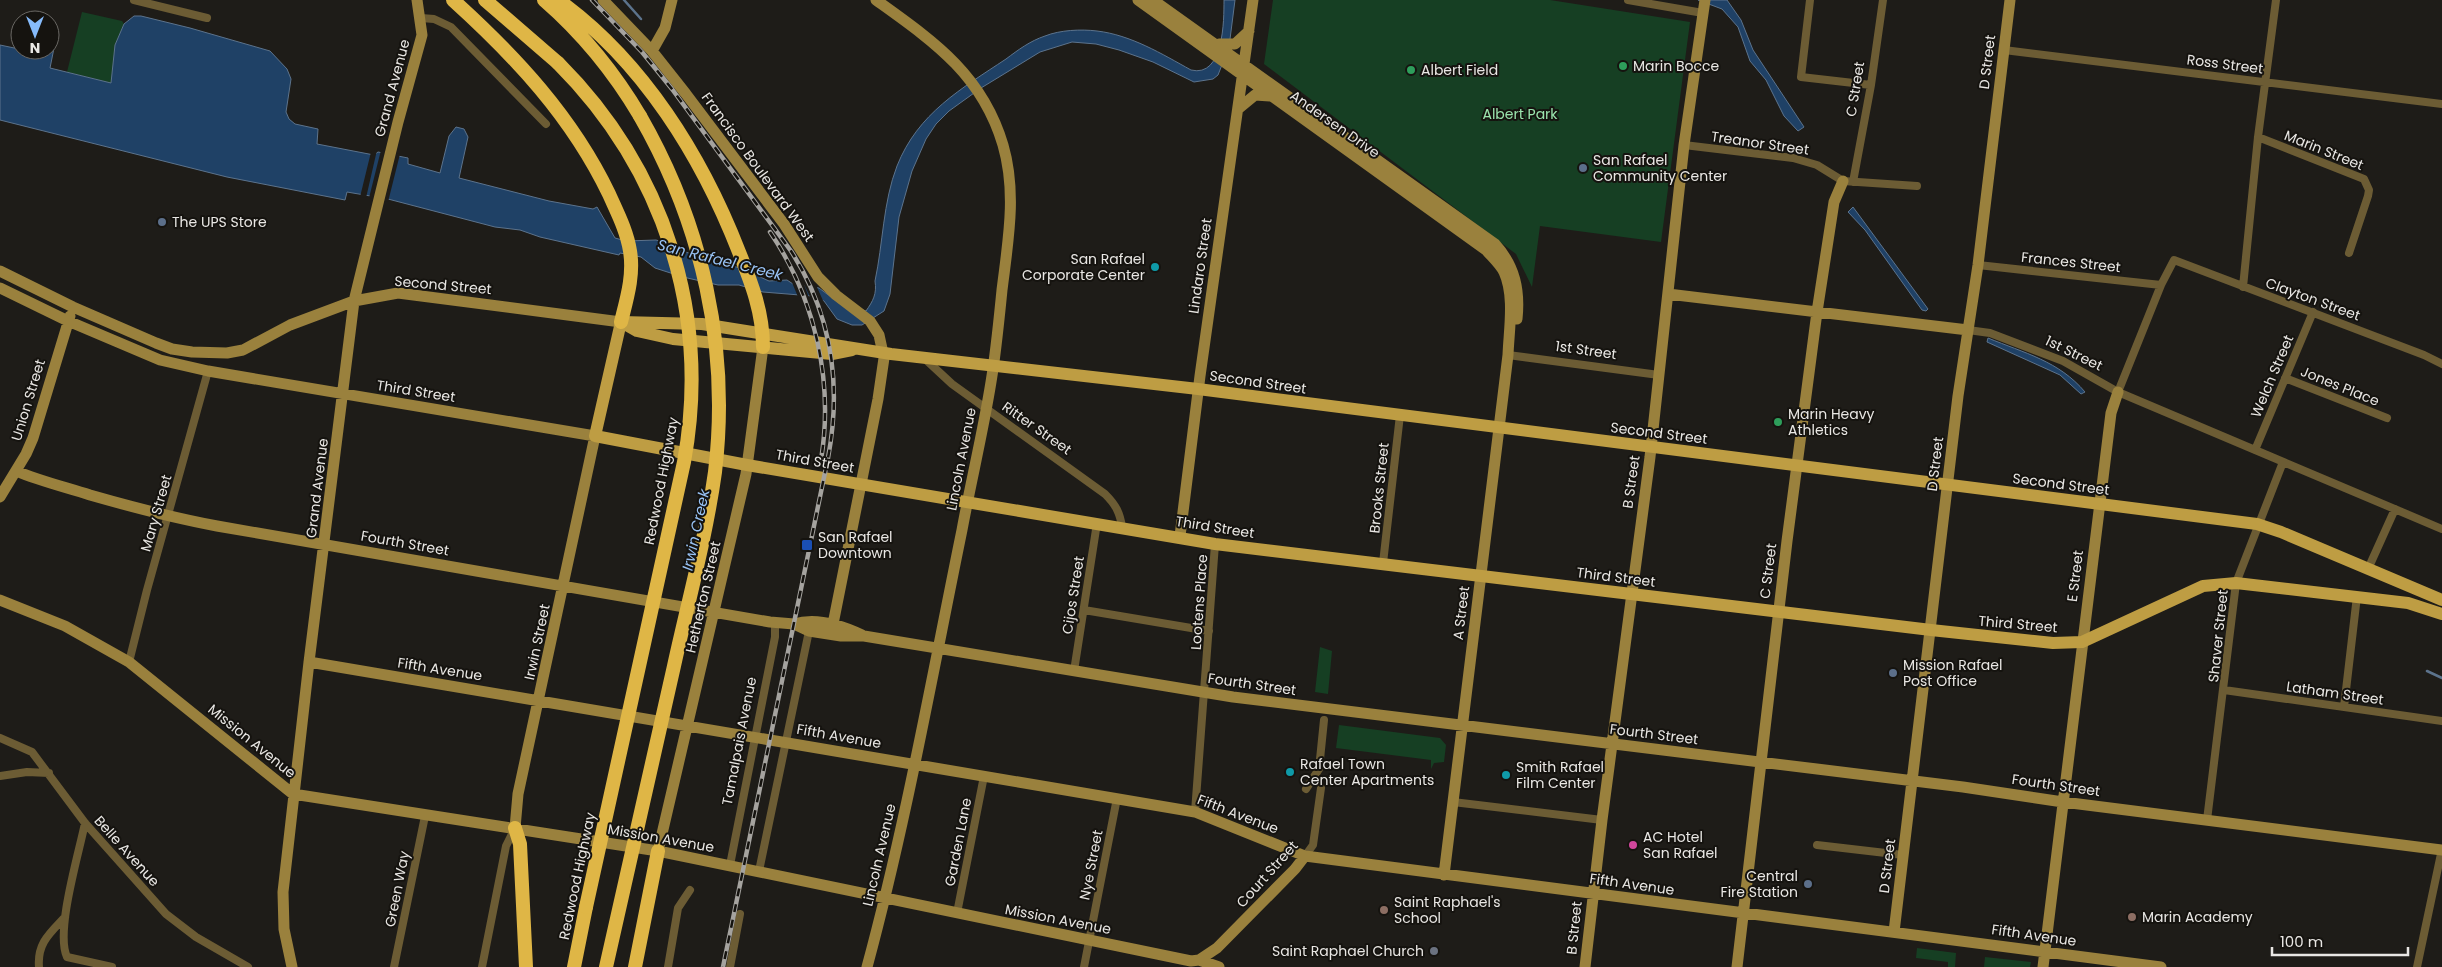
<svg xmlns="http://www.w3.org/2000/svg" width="2442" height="967" font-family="Poppins,sans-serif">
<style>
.green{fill:#163f23}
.water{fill:#1f4166;stroke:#5c738c}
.pier{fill:#1e1c18}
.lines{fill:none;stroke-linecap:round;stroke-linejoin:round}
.stream{stroke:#5c738c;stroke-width:2.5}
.street{stroke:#6c5c34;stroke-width:8}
.secondary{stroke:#9a813d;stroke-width:11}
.primary{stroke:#be9d43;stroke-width:12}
.highway{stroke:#dfb646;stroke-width:14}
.rail-casing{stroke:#a5a39f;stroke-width:4.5}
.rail{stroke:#15130f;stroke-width:2.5;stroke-dasharray:8;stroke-linecap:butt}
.highway-bridge{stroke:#dfb646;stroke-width:14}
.leisure-dot{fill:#2e9e5b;stroke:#15130f;stroke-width:2}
.service-dot{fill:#5c6f8a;stroke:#15130f;stroke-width:2}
.culture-dot{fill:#0f9aa8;stroke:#15130f;stroke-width:2}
.transit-dot{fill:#1a4fb4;stroke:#15130f;stroke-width:2}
.hotel-dot{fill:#d1479c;stroke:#15130f;stroke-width:2}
.education-dot{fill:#8d6e63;stroke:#15130f;stroke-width:2}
.worship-dot{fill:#6b7280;stroke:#15130f;stroke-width:2}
.labels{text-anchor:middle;stroke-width:4;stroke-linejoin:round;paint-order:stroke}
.street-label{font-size:14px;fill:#e9e7e4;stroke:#15130f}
.poi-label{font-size:14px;fill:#e9e7e4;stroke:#15130f;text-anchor:start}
.park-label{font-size:14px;fill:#9ae4ad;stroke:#15130f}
.water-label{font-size:15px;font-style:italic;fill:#98c2f4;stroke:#15130f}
</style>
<rect width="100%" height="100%" fill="#1e1c18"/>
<path class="green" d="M 1273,0 L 1550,0 L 1690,22 L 1661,242 L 1540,226 L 1532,287 L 1516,254 L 1264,64 Z
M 82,12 L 122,21 L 124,24 L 115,45 L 111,83 L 67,72 Z
M 1320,647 L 1332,651 L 1328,694 L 1315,692 Z
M 1339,725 L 1440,738 L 1446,745 L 1444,762 L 1434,763 L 1431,769 L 1431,760 L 1336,748 Z
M 1917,948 L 1956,953 L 1955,967 L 1948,967 L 1948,962 L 1916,958 Z
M 1985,957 L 2031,962 L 2030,967 L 1984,967 Z"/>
<path class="water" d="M 1224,0 L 1235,0 L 1229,47 L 1218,75 L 1213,79 L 1194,82 L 1153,62 L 1119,50 L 1096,44 L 1072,42 L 1040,52 L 981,88 L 949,111 L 936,124 L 926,139 L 912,171 L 899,217 L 890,294 L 884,311 L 862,325 L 852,325 L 837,319 L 824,301 L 812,296 L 763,292 L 739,285 L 718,285 L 683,277 L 655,268 L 641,257 L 620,253 L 619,255 L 540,237 L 520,230 L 495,227 L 388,199 L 347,192 L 345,200 L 227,177 L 0,120 L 0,45 L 19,49 L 20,38 L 20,50 L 50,50 L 50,47 L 54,48 L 50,68 L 111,83 L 115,45 L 124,24 L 134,16 L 141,16 L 190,28 L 270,51 L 287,69 L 291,79 L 286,112 L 289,119 L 295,124 L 318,129 L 317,144 L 374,155 L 378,152 L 408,158 L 408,164 L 440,173 L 449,136 L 456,127 L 464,129 L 468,137 L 459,178 L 549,201 L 593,209 L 597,207 L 615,238 L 626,241 L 656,240 L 663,242 L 693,255 L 740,268 L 769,281 L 787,280 L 793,284 L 819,288 L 839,303 L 866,311 C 873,301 877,294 875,281 C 883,244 883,202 897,166 C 918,113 961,89 1006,59 C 1018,50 1030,41 1045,36 C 1060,30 1081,29 1097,31 C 1131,35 1162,54 1191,70 C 1224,78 1224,20 1224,0 Z
M 1698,0 L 1727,0 L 1741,20 L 1753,50 L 1804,127 L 1798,131 L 1784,116 L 1766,80 L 1750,61 L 1738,27 L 1722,9 Z
M 1853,207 L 1928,309 L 1926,311 L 1922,310 L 1865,230 L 1848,212 Z
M 1988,338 C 2024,353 2059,361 2085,392 L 2081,394 L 2060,375 L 1987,342 Z"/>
<path class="pier" d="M 377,150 L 366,198 L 360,197 L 371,152 Z
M 381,150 L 400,154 L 388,202 L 369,198 Z
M 791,280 L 816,285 L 825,305 L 811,299 L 804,284 L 809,298 L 798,297 Z"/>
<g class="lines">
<path class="stream" d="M 624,0 L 641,19
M 2427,671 L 2442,678"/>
<path class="street" d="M 134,0 L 207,18
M 1628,0 L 1703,13
M 1810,0 L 1801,77 L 1871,85
M 421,18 L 434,19 L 451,27 L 546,124
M 2004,50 L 2442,104
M 2258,137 L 2364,179 L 2369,190 L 2368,196 L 2349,253
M 1684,145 L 1793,158 L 1817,165 L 1843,181 L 1917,186
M 1853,182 L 1871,85 L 1883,0
M 1978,265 L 2161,285
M 2243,287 L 2258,137 L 2276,0
M 1968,330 L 1990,333 L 2063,361 L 2118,392 L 2442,529
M 1508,355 L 1659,375
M 924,358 L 952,384 L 1105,494 C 1116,505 1120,513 1122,527
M 2285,378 L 2387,418
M 2118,392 L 2161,285 L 2174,260 L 2424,355 L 2442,364
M 2255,450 L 2313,312
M 1383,563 L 1400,415
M 2368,569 L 2395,509
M 1084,610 L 1209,631
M 129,662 L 147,590 L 208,371
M 1074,671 L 1097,523
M 2224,690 L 2442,721
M 2344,707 L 2357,596
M 0,738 L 32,752 L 85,823 L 166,914 L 196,937 L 248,967
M 0,776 L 27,772 L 49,773
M 1306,789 L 1319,769 L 1324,720
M 1453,802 L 1602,820
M 1195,812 L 1215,544
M 2207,820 L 2236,583 L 2283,462
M 85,823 C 79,853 55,932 67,957 L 112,967
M 1817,845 L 1903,855
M 1305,856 L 1313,845 L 1321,788
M 730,865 L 775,637 L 775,623
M 759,871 L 809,631
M 957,913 L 984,776
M 39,967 C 37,943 50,933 65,917
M 394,967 L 425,816
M 482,967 L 506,846 L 515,828
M 668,967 L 678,908 L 690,890
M 730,967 L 740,914
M 1084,967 L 1117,798
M 2417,967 L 2442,849"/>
<path class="secondary" d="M 603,0 L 652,51 L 686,94 L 784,224 L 818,277 L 836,295 L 870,321 L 879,335 L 884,358 L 878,399 L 833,624
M 1138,0 L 1486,250 C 1492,257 1500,264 1504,272 C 1515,296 1509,329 1508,355 L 1444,875
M 1153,0 L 1495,244 C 1515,266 1520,290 1517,319
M 1219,44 L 1235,44 L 1249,31
M 652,51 L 665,28 L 672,0
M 1238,109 L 1255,95 L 1270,96
M 0,271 L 73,307 L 156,343 L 172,349 L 192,352 L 227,353 L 243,350 L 290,325 L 354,301 L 398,293 L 621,322
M 0,288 L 68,321 L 160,360 L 208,371 L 595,436 L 518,794 L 515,828
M 1668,294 L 1968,330
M 16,471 C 40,481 65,487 90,495 C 132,507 174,518 217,526 L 770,622 L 794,624 L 809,631 L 841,636 L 864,636 L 1233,697 L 1963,787 L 2063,802 L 2442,850
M 0,497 L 26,454 L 33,438 L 70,316
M 1180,536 L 1200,376 L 1253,0
M 0,600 L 65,626 L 129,662 L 293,794 L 658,851 L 1191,961 L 1199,960 L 1219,967
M 794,624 C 817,617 841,625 862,635
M 309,662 L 1195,812 L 1305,856 L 2161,967
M 658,851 L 746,474 L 763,347
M 1894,932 L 1958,396 L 1978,265 L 2010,0
M 1199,960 L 1217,948 L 1295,869 L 1305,856
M 292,967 L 284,929 L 283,892 L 309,662 L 354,301 L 398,122 L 422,35 L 417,0
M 867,967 C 906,823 932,676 962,530 C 971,481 983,432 991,382 C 996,352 999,320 1002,290 C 1008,241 1017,193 1003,145 C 982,74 933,41 876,0
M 1585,967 L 1602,820 L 1650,457 L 1684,145 L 1705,0
M 1737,967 L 1787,541 L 1817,312 L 1834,202 L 1843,181
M 2043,967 L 2111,413 L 2118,392"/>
<path class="primary" d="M 621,322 L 595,436 L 747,465 L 1215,544 L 1931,630 L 2053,643 L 2082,642 L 2203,586 L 2236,583 L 2408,603 L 2442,614
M 621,322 L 702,324 L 891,354 L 1198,389 L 2257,524 L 2281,532 L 2442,600
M 623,323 L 637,331 L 673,339 L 832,354 L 852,350"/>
<path class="highway" d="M 453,0 C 516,57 572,117 609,194 C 617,212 627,231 630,251 C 634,275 627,298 621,322
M 485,0 L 558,63
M 544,0 C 582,33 614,72 640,116
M 558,0 C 643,61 702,157 739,252 C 752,284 763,313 763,347
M 515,828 L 520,844 L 526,967
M 574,967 L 586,907
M 635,967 L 658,851"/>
<g class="rail-casing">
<path id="rail" d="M 592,0 L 642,52 L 672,89 L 791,251 C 832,315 842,384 828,458 L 723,967
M 770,232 C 815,298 834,381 821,460"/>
</g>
<use href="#rail" class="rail"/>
<path class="highway-bridge" d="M 558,63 C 664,169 711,314 684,462 L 586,907
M 606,967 C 629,867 651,766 674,666 C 688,602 706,537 715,472 C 730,347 702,224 640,116"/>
</g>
<g class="leisure-dot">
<circle cx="1623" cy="66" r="5"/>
<circle cx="1411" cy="70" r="5"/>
<circle cx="1778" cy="422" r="5"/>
</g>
<g class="service-dot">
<circle cx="1583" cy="168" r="5"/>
<circle cx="162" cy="222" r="5"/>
<circle cx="1893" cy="673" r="5"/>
<circle cx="1808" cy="884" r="5"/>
</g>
<g class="culture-dot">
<circle cx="1155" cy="267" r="5"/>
<circle cx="1290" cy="772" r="5"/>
<circle cx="1506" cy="775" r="5"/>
</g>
<rect class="transit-dot" x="801" y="539" width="12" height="12" rx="2.5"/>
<circle class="hotel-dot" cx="1633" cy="845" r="5"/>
<g class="education-dot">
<circle cx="1384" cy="910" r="5"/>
<circle cx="2132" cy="917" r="5"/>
</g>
<circle class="worship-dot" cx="1434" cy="951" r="5"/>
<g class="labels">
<g class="street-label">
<text transform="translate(1987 62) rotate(-83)" y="5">D Street</text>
<text transform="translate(2225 64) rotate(7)" y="5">Ross Street</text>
<text transform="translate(392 88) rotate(-75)" y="5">Grand Avenue</text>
<text transform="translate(1855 89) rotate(-81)" y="5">C Street</text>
<text transform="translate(1335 124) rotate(35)" y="5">Andersen Drive</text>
<text transform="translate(1760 143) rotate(8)" y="5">Treanor Street</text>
<text transform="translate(2324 150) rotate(22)" y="5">Marin Street</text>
<text transform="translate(758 167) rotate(54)" y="5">Francisco Boulevard West</text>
<text transform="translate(2071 262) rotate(6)" y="5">Frances Street</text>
<text transform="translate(1200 266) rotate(-82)" y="5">Lindaro Street</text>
<text transform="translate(443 285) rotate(5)" y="5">Second Street</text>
<text transform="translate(2313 299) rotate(20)" y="5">Clayton Street</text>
<text transform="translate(1586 350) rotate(8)" y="5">1st Street</text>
<text transform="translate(2074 353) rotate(26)" y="5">1st Street</text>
<text transform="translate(2272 376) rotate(-67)" y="5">Welch Street</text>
<text transform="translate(1258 382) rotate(8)" y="5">Second Street</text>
<text transform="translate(2340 386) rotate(22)" y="5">Jones Place</text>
<text transform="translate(416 391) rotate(9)" y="5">Third Street</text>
<text transform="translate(28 400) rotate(-73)" y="5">Union Street</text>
<text transform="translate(1037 428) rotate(35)" y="5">Ritter Street</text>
<text transform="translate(1659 433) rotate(7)" y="5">Second Street</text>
<text transform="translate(961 459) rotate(-79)" y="5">Lincoln Avenue</text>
<text transform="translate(815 461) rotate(10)" y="5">Third Street</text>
<text transform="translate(1935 464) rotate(-83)" y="5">D Street</text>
<text transform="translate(661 481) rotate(-79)" y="5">Redwood Highway</text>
<text transform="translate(1631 482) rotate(-82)" y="5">B Street</text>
<text transform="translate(2061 484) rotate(7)" y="5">Second Street</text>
<text transform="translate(317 488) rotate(-83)" y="5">Grand Avenue</text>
<text transform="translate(1379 488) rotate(-84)" y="5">Brooks Street</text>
<text transform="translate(156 513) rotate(-74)" y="5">Mary Street</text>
<text transform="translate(1215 527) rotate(9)" y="5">Third Street</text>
<text transform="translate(405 543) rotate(10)" y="5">Fourth Street</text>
<text transform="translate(1768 571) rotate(-83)" y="5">C Street</text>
<text transform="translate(2075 576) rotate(-83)" y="5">E Street</text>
<text transform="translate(1616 577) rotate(7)" y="5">Third Street</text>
<text transform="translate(1073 595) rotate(-81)" y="5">Cijos Street</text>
<text transform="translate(703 597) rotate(-77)" y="5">Hetherton Street</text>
<text transform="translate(1199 602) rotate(-86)" y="5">Lootens Place</text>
<text transform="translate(1461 613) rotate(-83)" y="5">A Street</text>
<text transform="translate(2018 624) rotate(5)" y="5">Third Street</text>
<text transform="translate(2218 636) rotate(-84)" y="5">Shaver Street</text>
<text transform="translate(537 642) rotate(-78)" y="5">Irwin Street</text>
<text transform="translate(440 669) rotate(9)" y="5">Fifth Avenue</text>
<text transform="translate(1252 684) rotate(8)" y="5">Fourth Street</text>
<text transform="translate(2335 693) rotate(8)" y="5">Latham Street</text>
<text transform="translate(1654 734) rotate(7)" y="5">Fourth Street</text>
<text transform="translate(839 736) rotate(10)" y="5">Fifth Avenue</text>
<text transform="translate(252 741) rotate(39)" y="5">Mission Avenue</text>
<text transform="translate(739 741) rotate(-79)" y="5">Tamalpais Avenue</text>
<text transform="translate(2056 785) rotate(8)" y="5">Fourth Street</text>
<text transform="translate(1238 814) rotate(21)" y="5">Fifth Avenue</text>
<text transform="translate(661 838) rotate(10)" y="5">Mission Avenue</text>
<text transform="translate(958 842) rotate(-79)" y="5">Garden Lane</text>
<text transform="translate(127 851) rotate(48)" y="5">Belle Avenue</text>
<text transform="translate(879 855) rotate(-77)" y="5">Lincoln Avenue</text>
<text transform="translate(1091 865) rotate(-79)" y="5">Nye Street</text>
<text transform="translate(1887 866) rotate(-83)" y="5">D Street</text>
<text transform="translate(1267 874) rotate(-48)" y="5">Court Street</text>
<text transform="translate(577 876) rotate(-78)" y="5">Redwood Highway</text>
<text transform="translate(1632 884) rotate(8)" y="5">Fifth Avenue</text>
<text transform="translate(397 889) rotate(-79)" y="5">Green Way</text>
<text transform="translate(1058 919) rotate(11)" y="5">Mission Avenue</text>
<text transform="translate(1574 928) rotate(-84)" y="5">B Street</text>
<text transform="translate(2034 935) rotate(8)" y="5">Fifth Avenue</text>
</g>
<g class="poi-label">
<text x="1633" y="71">Marin Bocce</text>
<text x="1421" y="75">Albert Field</text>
<text x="1593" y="165">San Rafael<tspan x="1593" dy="16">Community Center</tspan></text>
<text x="172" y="227">The UPS Store</text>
<text x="1145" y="264" text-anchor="end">San Rafael<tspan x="1145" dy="16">Corporate Center</tspan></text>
<text x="1788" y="419">Marin Heavy<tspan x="1788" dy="16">Athletics</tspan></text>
<text x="818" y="542">San Rafael<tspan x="818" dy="16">Downtown</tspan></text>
<text x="1903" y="670">Mission Rafael<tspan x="1903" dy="16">Post Office</tspan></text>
<text x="1300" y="769">Rafael Town<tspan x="1300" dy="16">Center Apartments</tspan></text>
<text x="1516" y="772">Smith Rafael<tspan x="1516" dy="16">Film Center</tspan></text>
<text x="1643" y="842">AC Hotel<tspan x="1643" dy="16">San Rafael</tspan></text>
<text x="1798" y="881" text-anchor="end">Central<tspan x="1798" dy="16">Fire Station</tspan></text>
<text x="1394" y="907">Saint Raphael's<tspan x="1394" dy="16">School</tspan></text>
<text x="2142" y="922">Marin Academy</text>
<text x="1424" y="956" text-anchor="end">Saint Raphael Church</text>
</g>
<g class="park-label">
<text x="1520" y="119">Albert Park</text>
</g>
<g class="water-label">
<text transform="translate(720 260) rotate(14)" y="5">San Rafael Creek</text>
<text transform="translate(696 530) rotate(-78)" y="5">Irwin Creek</text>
</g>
</g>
<g transform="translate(35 35) rotate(180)"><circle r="24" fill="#15130f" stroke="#6a6864"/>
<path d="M0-4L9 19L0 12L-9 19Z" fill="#86bbfb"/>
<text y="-8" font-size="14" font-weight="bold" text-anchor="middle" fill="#e9e7e4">N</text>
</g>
<path d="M2272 947v8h136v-8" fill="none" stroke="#e9e7e4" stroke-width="2.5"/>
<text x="2280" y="947" font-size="15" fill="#e9e7e4" stroke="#15130f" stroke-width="4" paint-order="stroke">100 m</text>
</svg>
